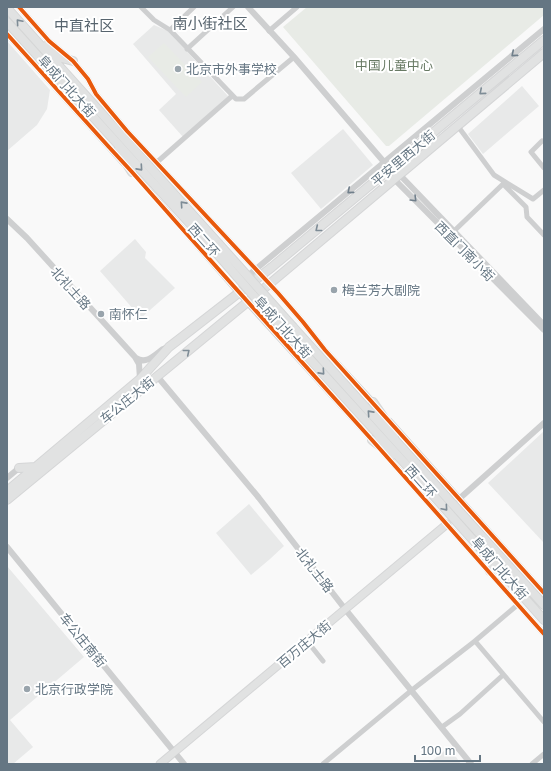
<svg xmlns="http://www.w3.org/2000/svg" width="551" height="771" font-family="'Golos Text','Noto Sans SC',sans-serif">
<style>
.built{fill:#e8e9e9}
.green{fill:#e8ebe6}
.lines{fill:none;stroke-linecap:round;stroke-linejoin:round}
.secondary-casing{stroke:#d5d6d7;stroke-width:9}
.primary-casing{stroke:#d5d6d7;stroke-width:10}
.trunk-casing{stroke:#d5d6d6;stroke-width:10}
.minor{stroke:#cecfd0;stroke-width:5}
.tertiary{stroke:#cecfd0;stroke-width:6}
.secondary{stroke:#e1e2e2;stroke-width:7}
.primary{stroke:#e1e2e2;stroke-width:8}
.trunk{stroke:#e1e2e2;stroke-width:8}
.trunk-bridge-casing{stroke:#d5d6d6;stroke-width:10;stroke-linecap:butt}
.trunk-bridge{stroke:#e1e2e2;stroke-width:8}
.cycleway-casing{stroke:#fff;stroke-width:6}
.cycleway{stroke:#e8590c;stroke-width:4}
.oneway{stroke:#7e8c96}
.oneway2{stroke:#707f8b}
.poi-dot{fill:#99a4ac;stroke:#fff;stroke-width:1.5}
.labels{text-anchor:middle;stroke-width:4;stroke-linejoin:round;paint-order:stroke}
.park-label{font-size:13px;fill:#687a64;stroke:#fff}
.poi-label{font-size:13px;fill:#657683;stroke:#fff;text-anchor:start}
.street-label{font-size:13px;fill:#657683;stroke:#fff}
.quarter-label{font-size:15px;fill:#57646e;stroke:#fff}
</style>
<rect width="100%" height="100%" fill="#f9f9f9"/>
<path class="built" d="M 154,25 L 168,31 L 228,96 L 183,137 L 159,110 L 176,94 L 133,44 Z
M 7,41 L 50,90 L 47,109 L 37,125 L 7,151 Z
M 522,86 L 539,106 L 483,154 L 468,134 Z
M 343,129 L 373,165 L 321,209 L 291,173 Z
M 135,239 L 146,252 L 145,258 L 175,288 L 141,318 L 100,271 Z
M 544,431 L 544,543 L 488,483 Z
M 249,504 L 284,546 L 270,559 L 251,575 L 216,533 Z
M 7,566 L 84,657 L 10,720 L 33,747 L 13,764 L 7,764 Z
M 449,747 L 461,764 L 428,764 Z"/>
<path class="green" d="M 307,7 L 544,7 L 544,15 L 389,146 L 386,146 L 283,27 Z
M 164,43 L 202,82 L 186,97 L 148,57 Z"/>
<g class="lines">
<g class="secondary-casing">
<path id="secondary" d="M 160,764 L 447,524"/>
</g>
<g class="primary-casing">
<path id="primary" d="M 19,468 L 36,467
M 7,491 L 140,379 L 169,347 L 182,337 L 272,267 L 544,40
M 7,500 L 273,281 L 544,53"/>
</g>
<g class="trunk-casing">
<path id="trunk" d="M 7,8 L 218,243
M 7,22 L 213,249
M 46,46 L 62,58 L 73,61
M 118,150 L 132,172
M 293,327 L 544,605
M 286,333 L 409,468 L 544,620
M 373,402 L 395,434
M 372,440 L 392,455
M 482,554 L 490,571"/>
</g>
<path class="minor" d="M 141,7 L 154,20 L 170,30 L 236,99 L 244,99 L 294,57
M 170,30 L 194,7
M 269,31 L 297,7
M 187,49 L 233,7
M 457,125 L 494,175 L 533,199 L 544,190
M 542,141 L 531,152 L 544,168
M 156,163 L 232,96
M 452,233 L 503,184 L 526,207 L 527,217 L 544,235
M 515,607 L 475,641 L 544,722
M 307,641 L 323,661
M 442,727 L 460,714 L 503,675
M 323,764 L 412,690 L 475,641
M 532,764 L 544,754"/>
<path class="tertiary" d="M 19,7 L 49,41 L 73,61 L 88,79 L 96,94 L 127,131 L 278,293 L 303,322 L 325,350 L 375,404
M 248,7 L 294,57 L 390,169 L 399,174 L 544,325
M 7,34 L 123,163
M 130,169 L 252,308 L 374,442
M 393,176 L 394,179 L 544,330
M 7,219 L 27,238 L 135,357 L 139,364 L 140,379
M 244,279 L 544,29
M 136,358 C 146,365 155,355 163,349 L 166,348
M 157,376 L 259,498 L 345,609 L 471,764
M 390,421 L 544,593
M 382,451 L 544,634
M 7,478 L 19,468
M 459,499 L 544,423
M 7,547 L 184,764"/>
<use href="#secondary" class="secondary"/>
<use href="#primary" class="primary"/>
<use href="#trunk" class="trunk"/>
<g class="trunk-bridge-casing">
<path id="trunk-bridge" d="M 218,243 L 293,327
M 213,249 L 286,333"/>
</g>
<use href="#trunk-bridge" class="trunk-bridge"/>
<g class="cycleway-casing">
<path id="cycleway" d="M 19,7 L 49,41 L 73,61 L 88,79 L 96,94 L 127,131 L 278,293 L 303,322 L 325,350 L 544,593
M 7,34 L 108,146 L 132,172 L 177,223 L 372,440 L 544,634"/>
</g>
<use href="#cycleway" class="cycleway"/>
</g>
<defs><path id="oneway-chevron" d="M-2-3.5L2.5 0L-2 3.5" fill="none" stroke-width="1.6" stroke-linecap="round" stroke-linejoin="round"/></defs>
<g class="oneway">
<use href="#oneway-chevron" transform="translate(19 22) rotate(-131)"/>
<use href="#oneway-chevron" transform="translate(482 92) rotate(140)"/>
<use href="#oneway-chevron" transform="translate(140 168) rotate(48)"/>
<use href="#oneway-chevron" transform="translate(183 204) rotate(-132)"/>
<use href="#oneway-chevron" transform="translate(318 229) rotate(141)"/>
<use href="#oneway-chevron" transform="translate(187 352) rotate(-39)"/>
<use href="#oneway-chevron" transform="translate(322 372) rotate(48)"/>
<use href="#oneway-chevron" transform="translate(370 413) rotate(-132)"/>
<use href="#oneway-chevron" transform="translate(445 508) rotate(49)"/>
</g>
<g class="oneway2">
<use href="#oneway-chevron" transform="translate(514 54) rotate(140)"/>
<use href="#oneway-chevron" transform="translate(350 191) rotate(140)"/>
<use href="#oneway-chevron" transform="translate(414 199) rotate(45)"/>
</g>
<g class="poi-dot">
<circle cx="178" cy="69" r="4"/>
<circle cx="334" cy="290" r="4"/>
<circle cx="101" cy="314" r="4"/>
<circle cx="27" cy="689" r="4"/>
</g>
<g class="labels">
<g class="park-label">
<text x="394" y="70">中国儿童中心</text>
</g>
<g class="poi-label">
<text x="186" y="74">北京市外事学校</text>
<text x="342" y="295">梅兰芳大剧院</text>
<text x="109" y="319">南怀仁</text>
<text x="35" y="694">北京行政学院</text>
</g>
<g class="street-label">
<text transform="translate(67 86) rotate(48)" y="5">阜成门北大街</text>
<text transform="translate(403 158) rotate(-40)" y="5">平安里西大街</text>
<text transform="translate(204 240) rotate(48)" y="5">西二环</text>
<text transform="translate(465 251) rotate(45)" y="5">西直门南小街</text>
<text transform="translate(71 288) rotate(48)" y="5">北礼士路</text>
<text transform="translate(283 327) rotate(48)" y="5">阜成门北大街</text>
<text transform="translate(127 400) rotate(-39)" y="5">车公庄大街</text>
<text transform="translate(421 481) rotate(48)" y="5">西二环</text>
<text transform="translate(500 568) rotate(49)" y="5">阜成门北大街</text>
<text transform="translate(315 570) rotate(52)" y="5">北礼士路</text>
<text transform="translate(83 640) rotate(51)" y="5">车公庄南街</text>
<text transform="translate(304 644) rotate(-40)" y="5">百万庄大街</text>
</g>
<g class="quarter-label">
<text x="210" y="29">南小街社区</text>
<text x="84" y="31">中直社区</text>
</g>
</g>
<rect width="551" height="771" fill="none" stroke="#657683" stroke-width="16"/>
<path d="M415 755v6h65v-6" fill="none" stroke="#657683" stroke-width="2"/>
<text x="421" y="755" font-size="12" fill="#657683" stroke="#ffffff" stroke-width="3" paint-order="stroke">100 m</text>
</svg>
